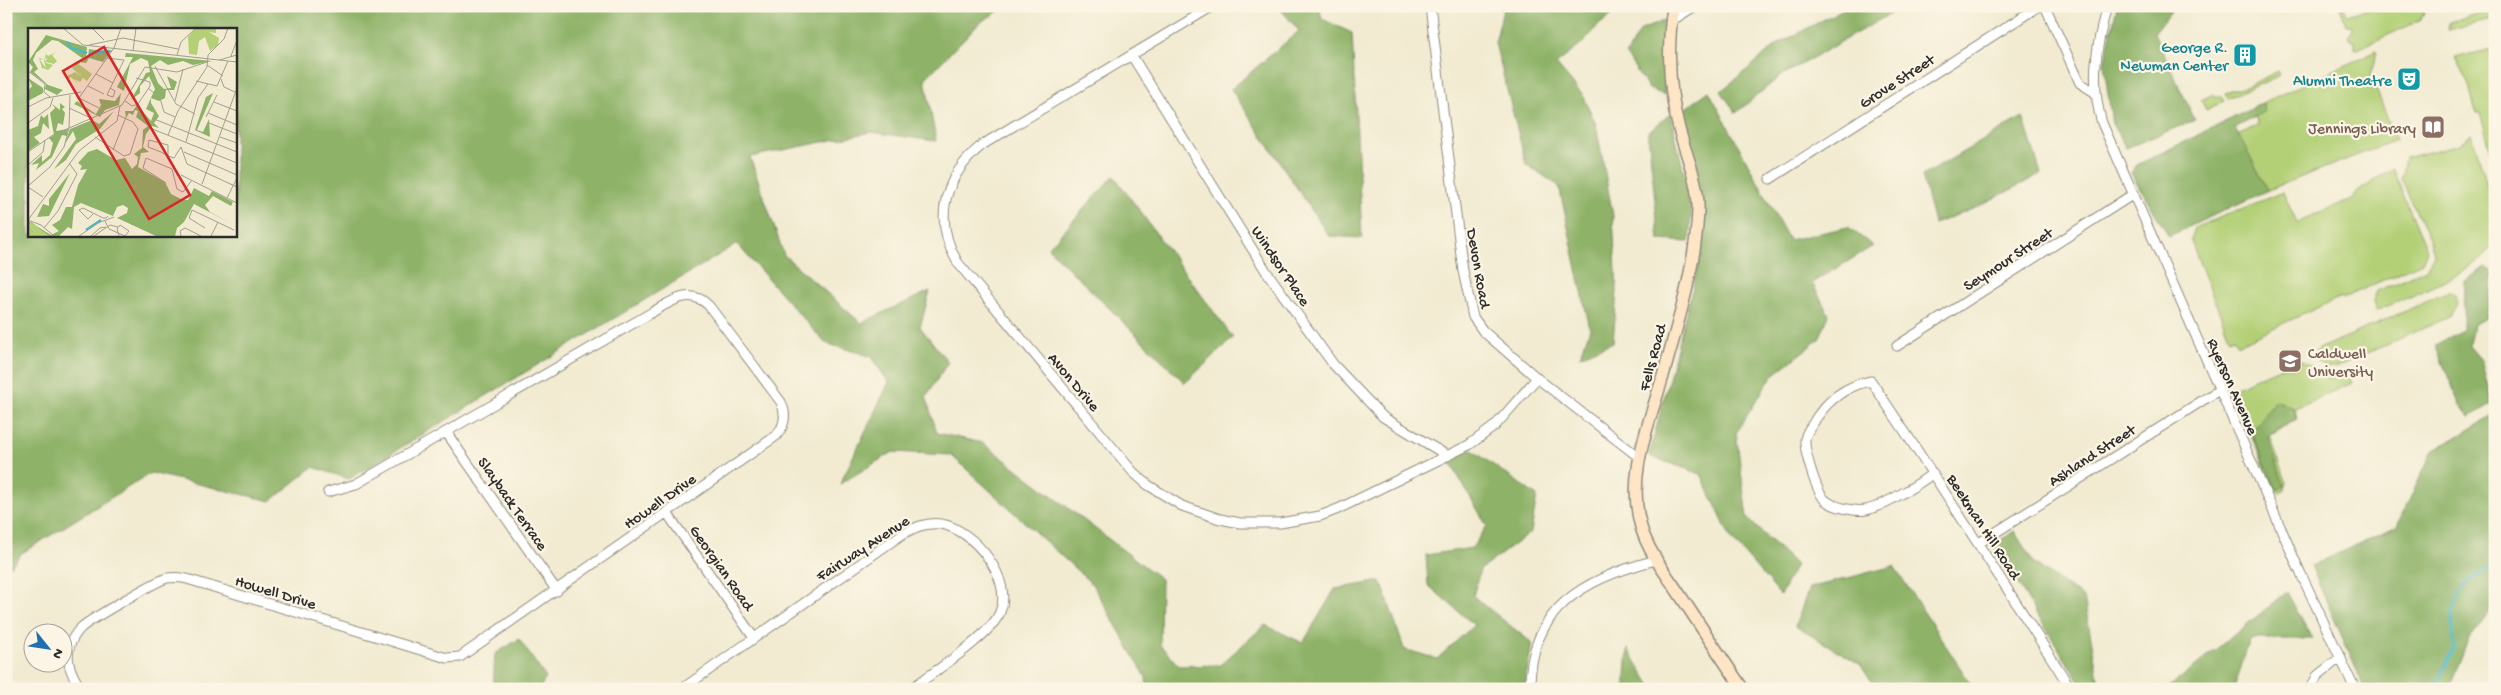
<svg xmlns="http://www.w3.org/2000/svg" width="2501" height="695" font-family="'Gochi Hand',sans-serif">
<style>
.green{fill:#b3d077;stroke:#6f7e51}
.forest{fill:#8eb268;stroke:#5c6e4a;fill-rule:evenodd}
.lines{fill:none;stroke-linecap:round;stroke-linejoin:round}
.stream{stroke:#4ab8c5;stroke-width:3}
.street-casing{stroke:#8e8b7e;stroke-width:11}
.secondary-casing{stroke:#8e8b7e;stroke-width:14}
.street{stroke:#fff;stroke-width:9}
.secondary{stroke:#fde5c5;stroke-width:11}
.labels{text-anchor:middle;stroke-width:4.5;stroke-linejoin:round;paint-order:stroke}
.culture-label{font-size:16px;fill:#0d838f;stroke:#fcf5e5;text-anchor:end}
.street-label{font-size:16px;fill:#2b2b2b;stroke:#fcf5e5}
.education-label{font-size:16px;fill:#785e54;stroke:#fcf5e5;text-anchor:end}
.inset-river{fill:none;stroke:#4ab8c5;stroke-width:2.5}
.inset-road{fill:none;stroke:#a29e8f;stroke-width:1}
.view{fill:#d62828;fill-opacity:0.15;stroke:#d62828;stroke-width:2.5}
.inset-edge{fill:none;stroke:#2b2b2b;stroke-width:2.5}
</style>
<rect width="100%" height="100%" fill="#fcf5e5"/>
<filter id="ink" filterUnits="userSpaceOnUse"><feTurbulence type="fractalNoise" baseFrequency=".02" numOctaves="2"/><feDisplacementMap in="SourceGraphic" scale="10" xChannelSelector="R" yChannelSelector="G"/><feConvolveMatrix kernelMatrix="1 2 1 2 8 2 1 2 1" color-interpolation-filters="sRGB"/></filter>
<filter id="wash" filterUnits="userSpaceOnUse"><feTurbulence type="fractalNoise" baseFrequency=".0096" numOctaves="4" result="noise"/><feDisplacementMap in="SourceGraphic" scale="20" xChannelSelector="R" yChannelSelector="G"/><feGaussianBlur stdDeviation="1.12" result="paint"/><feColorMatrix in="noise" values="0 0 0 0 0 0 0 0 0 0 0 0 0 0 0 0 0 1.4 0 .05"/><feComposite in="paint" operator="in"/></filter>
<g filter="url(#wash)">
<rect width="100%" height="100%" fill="#f2ebd2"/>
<path class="green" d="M 2340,6 L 2344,6 L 2347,15 L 2379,6 L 2422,6 L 2424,14 L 2419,21 L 2355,50 L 2355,42 L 2350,40 L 2348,36 L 2353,29 L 2352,25 L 2346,25 Z
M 2495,9 L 2495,18 L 2448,30 L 2449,22 Z
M 2495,48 L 2495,175 L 2492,171 L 2494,162 L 2480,113 L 2476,113 L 2468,82 L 2455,58 Z
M 2376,51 L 2371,76 L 2396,140 L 2268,190 L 2237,135 L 2259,125 L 2251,108 Z
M 2278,71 L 2280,75 L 2228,99 L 2225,93 L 2248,86 Z
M 2214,94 L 2216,98 L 2221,95 L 2224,101 L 2206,110 L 2201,100 Z
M 2472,134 C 2479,158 2499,216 2495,239 C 2489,269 2403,299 2376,311 L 2373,301 L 2377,291 L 2426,269 L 2434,254 L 2430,241 L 2401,179 L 2405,158 L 2460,144 Z
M 2392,168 L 2427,250 L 2422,262 L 2342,299 L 2341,297 L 2238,344 L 2235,337 L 2230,339 L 2190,239 L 2194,228 L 2283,192 L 2297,223 L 2353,198 L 2355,194 Z
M 2451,291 L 2454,294 L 2457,304 L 2449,317 L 2336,367 L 2325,367 L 2317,360 L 2315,353 L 2318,349 Z
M 2297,360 C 2320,365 2315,389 2347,373 L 2352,383 L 2295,408 L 2297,419 L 2270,436 L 2286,481 L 2284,490 L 2280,493 L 2275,491 L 2232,392 L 2236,387 Z"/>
<path class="forest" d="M 6,6 L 1007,6 L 979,23 L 925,79 L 936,141 L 871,132 L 750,157 L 784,255 L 861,323 L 930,291 L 920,327 L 948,362 L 926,397 L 937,433 L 983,443 L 1161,579 L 1160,645 L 1179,666 L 1220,665 L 1265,625 L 1303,643 L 1335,589 L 1381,581 L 1404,649 L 1437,659 L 1474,625 L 1428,585 L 1426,555 L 1472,548 L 1487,526 L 1446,455 L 1465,445 L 1537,496 L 1531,532 L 1480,570 L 1473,596 L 1532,643 L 1525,684 L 1450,681 L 1426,689 L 1147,689 L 1146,677 L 1092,584 L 951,455 L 893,452 L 840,484 L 889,382 L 870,356 L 825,343 L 737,244 L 349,479 L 313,467 L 271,501 L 151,473 L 22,553 L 6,571 ZM 29,29 L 235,29 L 235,235 L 29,235 Z
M 1278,6 L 1319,6 L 1322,19 L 1352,33 L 1362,238 L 1329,236 L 1231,89 L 1299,31 Z
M 1504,6 L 1671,6 L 1616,12 L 1600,24 L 1581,45 L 1556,64 L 1584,97 L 1596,125 L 1613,216 L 1617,291 L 1613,342 L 1580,356 L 1590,329 L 1559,186 L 1526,164 L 1495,43 Z
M 1849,6 L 1904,6 L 1779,77 L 1736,113 L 1721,91 L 1778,44 Z
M 2117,6 L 2175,6 L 2154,33 L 2195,120 L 2126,148 L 2112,124 L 2104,64 Z
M 1666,20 L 1664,95 L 1649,89 L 1626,55 L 1641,30 Z
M 1709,91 L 1789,240 L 1848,227 L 1873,246 L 1812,283 L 1829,315 L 1819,339 L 1772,376 L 1736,433 L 1747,518 L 1796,565 L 1780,595 L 1730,537 L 1701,474 L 1649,456 L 1699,263 L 1703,204 L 1679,113 Z
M 2263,103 L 2264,112 L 2235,128 L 2268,190 L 2169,236 L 2131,173 L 2137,165 Z
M 1670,114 L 1692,206 L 1689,242 L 1659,240 L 1648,132 Z
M 2023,117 L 2041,174 L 1975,208 L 1934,224 L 1922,176 Z
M 1114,176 L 1233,338 L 1185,383 L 1048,248 Z
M 2485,267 L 2494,273 L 2487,318 L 2473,324 L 2469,346 L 2481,360 L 2492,403 L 2470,417 L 2460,405 L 2435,345 L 2463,330 L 2464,282 Z
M 2275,400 L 2294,408 L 2296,418 L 2268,436 L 2284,486 L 2277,490 L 2251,433 Z
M 2494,414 L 2495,604 L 2468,640 L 2449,689 L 2365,689 L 2311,566 L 2397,526 L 2432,452 Z
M 2014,531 L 2034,563 L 2084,598 L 2100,689 L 2084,689 L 1994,546 Z
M 1894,566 L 1974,689 L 1876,689 L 1860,664 L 1795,626 L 1809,588 Z
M 2287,592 L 2312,639 L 2250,639 L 2234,689 L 2167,689 Z
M 519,639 L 546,678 L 539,689 L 493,689 L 495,654 Z
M 1628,649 L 1653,689 L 1625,689 Z"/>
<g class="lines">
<path class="stream" d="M 2434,689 L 2453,649 L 2452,614 L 2458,597 L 2466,584 L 2495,563"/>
</g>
</g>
<g filter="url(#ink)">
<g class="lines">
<g class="street-casing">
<path id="street" d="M 1213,6 L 982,145 C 944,177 932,219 958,263 L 1133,472 L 1148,485 L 1182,506 L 1220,519 L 1240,523 L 1280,523 L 1320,516 L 1338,509 L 1469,445 L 1495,426 L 1537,378
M 1430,6 L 1463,271 L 1473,317 L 1483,331 L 1537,378 L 1640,458
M 2045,6 L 2080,83 L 2096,93
M 2107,6 C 2096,46 2090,83 2102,123 L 2301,574 L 2355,689
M 1671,21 L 1695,6
M 1132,56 L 1266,271 L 1333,364 L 1383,417 L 1448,456
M 1770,179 L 2039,6
M 1897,346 L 2132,195
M 446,432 L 557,591
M 1933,473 C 1920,484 1881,507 1866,510 C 1855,512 1833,507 1825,500 C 1816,491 1804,451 1805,439 C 1806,434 1809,429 1812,425 C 1825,402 1844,386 1871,381 C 1939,482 2005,585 2071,689
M 667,513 L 754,638
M 1979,543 L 2219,390
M 81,689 C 71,674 64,659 71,642 C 74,636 78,630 83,626 C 95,617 154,582 167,578 C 174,577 180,577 187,579 L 447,658 L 460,657 L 776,436 C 785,426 787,415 781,402 L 709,306 C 690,286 670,302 651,313 L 356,484 L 328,492
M 682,689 L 901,535 C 914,528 925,522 941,524 C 973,529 1014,579 1000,612 C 991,636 933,672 911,689
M 1136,689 L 1138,687
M 1530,689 C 1529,608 1585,578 1656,560
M 2311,689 L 2317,676 L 2341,657"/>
</g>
<g class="secondary-casing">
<path id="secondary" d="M 1673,6 C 1667,49 1668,88 1679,129 C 1686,155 1699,183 1698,210 C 1696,266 1678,322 1663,376 C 1649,424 1626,476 1641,527 C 1648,551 1664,571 1678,592 C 1699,624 1721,657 1743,689"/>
</g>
<use href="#street" class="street"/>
<use href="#secondary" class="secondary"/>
</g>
</g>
<defs>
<g id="building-square" transform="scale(1.25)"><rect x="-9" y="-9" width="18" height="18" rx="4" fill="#0f9aa8" stroke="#fcf5e5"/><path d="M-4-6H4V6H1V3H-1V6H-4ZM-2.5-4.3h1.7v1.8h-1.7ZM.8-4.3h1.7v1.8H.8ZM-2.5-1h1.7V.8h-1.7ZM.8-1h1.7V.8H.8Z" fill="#fff"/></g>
<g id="theatre-square" transform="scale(1.25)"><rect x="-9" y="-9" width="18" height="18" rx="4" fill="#0f9aa8" stroke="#fcf5e5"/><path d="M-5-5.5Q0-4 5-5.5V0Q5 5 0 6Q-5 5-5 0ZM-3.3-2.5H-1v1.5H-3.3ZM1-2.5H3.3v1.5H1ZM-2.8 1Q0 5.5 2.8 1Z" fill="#fff"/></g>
<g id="library-square" transform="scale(1.25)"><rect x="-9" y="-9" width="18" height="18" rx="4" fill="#8d6e63" stroke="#fcf5e5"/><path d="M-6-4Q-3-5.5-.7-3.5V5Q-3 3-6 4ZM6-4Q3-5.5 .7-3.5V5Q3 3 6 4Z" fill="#fff"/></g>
<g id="university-square" transform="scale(1.25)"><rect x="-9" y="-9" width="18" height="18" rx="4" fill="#8d6e63" stroke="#fcf5e5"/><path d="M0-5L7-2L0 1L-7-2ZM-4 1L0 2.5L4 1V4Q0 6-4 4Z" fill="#fff"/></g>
</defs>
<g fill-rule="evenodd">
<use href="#building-square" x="2245" y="55"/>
<use href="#theatre-square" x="2409" y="79"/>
<use href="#library-square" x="2433" y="127"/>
<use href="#university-square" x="2290" y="361"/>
</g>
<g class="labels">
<g class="culture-label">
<text x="2228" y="52">George R.<tspan x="2228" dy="18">Newman Center</tspan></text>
<text x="2392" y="85">Alumni Theatre</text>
</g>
<g class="street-label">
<text transform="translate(1896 80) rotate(-33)" y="6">Grove Street</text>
<text transform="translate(2007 258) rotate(-33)" y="6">Seymour Street</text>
<text transform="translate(1282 265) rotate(56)" y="6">Windsor Place</text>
<text transform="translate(1480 268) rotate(80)" y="6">Devon Road</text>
<text transform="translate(1651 357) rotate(-75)" y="6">Fells Road</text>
<text transform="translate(1075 381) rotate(50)" y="6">Avon Drive</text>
<text transform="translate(2234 386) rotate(66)" y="6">Ryerson Avenue</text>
<text transform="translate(2091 454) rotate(-33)" y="6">Ashland Street</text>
<text transform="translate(659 500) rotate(-35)" y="6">Howell Drive</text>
<text transform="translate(514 503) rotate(55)" y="6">Slayback Terrace</text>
<text transform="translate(1985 526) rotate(57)" y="6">Beekman Hill Road</text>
<text transform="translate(862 547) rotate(-33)" y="6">Fairway Avenue</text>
<text transform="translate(723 567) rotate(55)" y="6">Georgian Road</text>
<text transform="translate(276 591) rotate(17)" y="6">Howell Drive</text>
</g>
<g class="education-label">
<text x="2416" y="133">Jennings Library</text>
<text x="2308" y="358" text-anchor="start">Caldwell<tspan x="2308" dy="18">University</tspan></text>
</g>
</g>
<g transform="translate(28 28)">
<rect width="209" height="209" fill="#f2ebd2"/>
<path d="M 168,0 L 188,0 L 188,5 L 181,4 L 191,10 L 190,17 L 182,23 L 177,9 L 171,13 L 169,27 L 161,26 L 160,9 ZM 28,24 L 24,27 L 29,33 L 26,36 L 18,34 L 19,29 L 17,31 L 18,35 L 25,37 L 20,42 L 14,40 L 11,30 L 15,31 L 12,32 L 18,40 L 16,33 L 18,26 L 20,28 ZM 49,35 L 64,46 L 59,53 L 55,50 L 52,54 L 46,51 L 51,57 L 43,49 L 39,53 L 39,49 L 35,50 L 47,44 L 54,49 L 44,40 ZM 3,194 L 13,201 L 21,208 L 0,208 L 0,200 L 7,204 L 0,198 Z" fill="#b3d077"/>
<path d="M 18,7 L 59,19 L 58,28 L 54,30 L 30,13 L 24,12 L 8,25 L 5,32 L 10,41 L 6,44 L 20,57 L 35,62 L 29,67 L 17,61 L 18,56 L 2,44 L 5,39 L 0,34 ZM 61,21 L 74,23 L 84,22 L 75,34 L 61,30 L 58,35 L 51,34 L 60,29 ZM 98,25 L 184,33 L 165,37 L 155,33 L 140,37 L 132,32 L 123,38 L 130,55 L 136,61 L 143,60 L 139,48 L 149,54 L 146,62 L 138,62 L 137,70 L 131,73 L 123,70 L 123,75 L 131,88 L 126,95 L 131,100 L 124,98 L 118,106 L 115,119 L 121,124 L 113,125 L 110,139 L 137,154 L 143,166 L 153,171 L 160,172 L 166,160 L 181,168 L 184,163 L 205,174 L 203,178 L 185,168 L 177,177 L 182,184 L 206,197 L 166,176 L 156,194 L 149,200 L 147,208 L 128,208 L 89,190 L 99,185 L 100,180 L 95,177 L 89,179 L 85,188 L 53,175 L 46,179 L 44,201 L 40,199 L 31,208 L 21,208 L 3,194 L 0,198 L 7,205 L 0,200 L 0,193 L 23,207 L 31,203 L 24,197 L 32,192 L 38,179 L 44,179 L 50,157 L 59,141 L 52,142 L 54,138 L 50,135 L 60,124 L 69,121 L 88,132 L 97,130 L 104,141 L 109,136 L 110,129 L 106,126 L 114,120 L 115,102 L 120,98 L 108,89 L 110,83 L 107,82 L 105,87 L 101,85 L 98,90 L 97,83 L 105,83 L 109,77 L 123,93 L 126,85 L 118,81 L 127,61 L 121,48 L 112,58 L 112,65 L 103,72 L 118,45 L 122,44 L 120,33 L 113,30 L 102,36 L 96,63 L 89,59 L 105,29 L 97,29 ZM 0,50 L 15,60 L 15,65 L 0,73 L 0,63 L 4,58 ZM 93,65 L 91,77 L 77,82 L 72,89 L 46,76 L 49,73 L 68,86 L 73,77 L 71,71 L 87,73 ZM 185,65 L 169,102 L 175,104 L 181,91 L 182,109 L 167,102 L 178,69 ZM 32,75 L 37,79 L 34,81 L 37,85 L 35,97 L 30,95 L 28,103 L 40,101 L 39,108 L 34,107 L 24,129 L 8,142 L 11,135 L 3,137 L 14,127 L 14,134 L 22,127 L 25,115 L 21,110 L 26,107 L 22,85 L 27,80 L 24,76 L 32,82 ZM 86,83 L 72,101 L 48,116 L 38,132 L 26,141 L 48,111 L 45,103 L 37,116 L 42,101 L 64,92 L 71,96 ZM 20,86 L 21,101 L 15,95 L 13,105 L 6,109 L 12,115 L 0,123 L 0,102 L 10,98 L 13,87 L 16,90 ZM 42,145 L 21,188 L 9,189 L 15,176 L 21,178 L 21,171 Z" fill="#8eb268"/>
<path class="inset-river" d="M 39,14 L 43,20 L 59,25M 61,25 L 82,23M 58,202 L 73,192"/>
<path class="inset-road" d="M 35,0 L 55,17 L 209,34M 64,0 L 76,12M 61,17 L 95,10 L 150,21M 105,23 L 108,0M 149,27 L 153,14 L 168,0M 203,28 L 209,12M 79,30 L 96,32 L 79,67 L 85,69 L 87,63 L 82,60M 191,32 L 209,27M 179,37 L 195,48M 127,38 L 148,76 L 167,86M 0,43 L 17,56 L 16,64 L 22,69M 68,46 L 85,55M 193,51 L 196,59 L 207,64M 168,53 L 189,58 L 200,33M 60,58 L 76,66M 120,60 L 132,70 L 136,84 L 147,89M 97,73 L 104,78 L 110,76 L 122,58 L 122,54 L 108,50M 147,73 L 155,41M 186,74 L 209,83M 0,79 L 18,70 L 53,64M 41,80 L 65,91M 71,80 L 51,70 L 86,20 L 93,0M 180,85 L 209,97M 178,89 L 189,67M 126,91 L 209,124M 0,95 L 22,79 L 25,70M 181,95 L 209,106M 122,100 L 209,135M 140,107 L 150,83 L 179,39 L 180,27 L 196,11 L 200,0M 67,109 L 96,128 L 102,126 L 110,101 L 105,94 L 90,87M 192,109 L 209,115M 158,114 L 170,70 L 180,56M 85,122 L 98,89M 0,124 L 25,107 L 94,77 L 117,39 L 149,44 L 179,34M 156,124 L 209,147M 140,128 L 140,117 L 121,112 L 120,119 L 133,124 L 140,128 L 146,130 L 153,119 L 159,136 L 209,159M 0,137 L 15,124 L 17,112M 153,147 L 209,175M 138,155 L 115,140 L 118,130 L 144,141 L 149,161 L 155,164 L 164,152M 174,156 L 209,60M 0,158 L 22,139 L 36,119 L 41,100 L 42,67M 0,159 L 15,169M 199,170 L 209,150M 65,186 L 60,191 L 51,182 L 55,180 L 75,190 L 78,190 L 80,188 L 78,190M 0,192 L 51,123 L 89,93 L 92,78M 0,192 L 13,197 L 26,208M 77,193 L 81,201 L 97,208M 16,200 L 30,183 L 49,146 L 41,135M 177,200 L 161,190 L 164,182 L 206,202M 51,208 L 70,195 L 86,189M 63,208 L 72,200 L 78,199M 66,208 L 82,197 L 90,199M 91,208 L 89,201 L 92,197 L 101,203 L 97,208M 153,208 L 152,203 L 157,200 L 173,208M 183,208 L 190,194"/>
<path class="view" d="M 76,19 L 162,167 L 121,191 L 35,43 Z"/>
<rect width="209" height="209" class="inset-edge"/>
</g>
<rect width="2501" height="695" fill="none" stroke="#fcf5e5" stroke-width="25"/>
<g transform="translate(48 648) rotate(120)"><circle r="24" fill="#fcf5e5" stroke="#a8a49b"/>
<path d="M0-4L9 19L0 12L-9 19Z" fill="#1f6fb2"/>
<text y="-8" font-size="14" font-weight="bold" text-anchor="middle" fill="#2b2b2b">N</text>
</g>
</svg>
